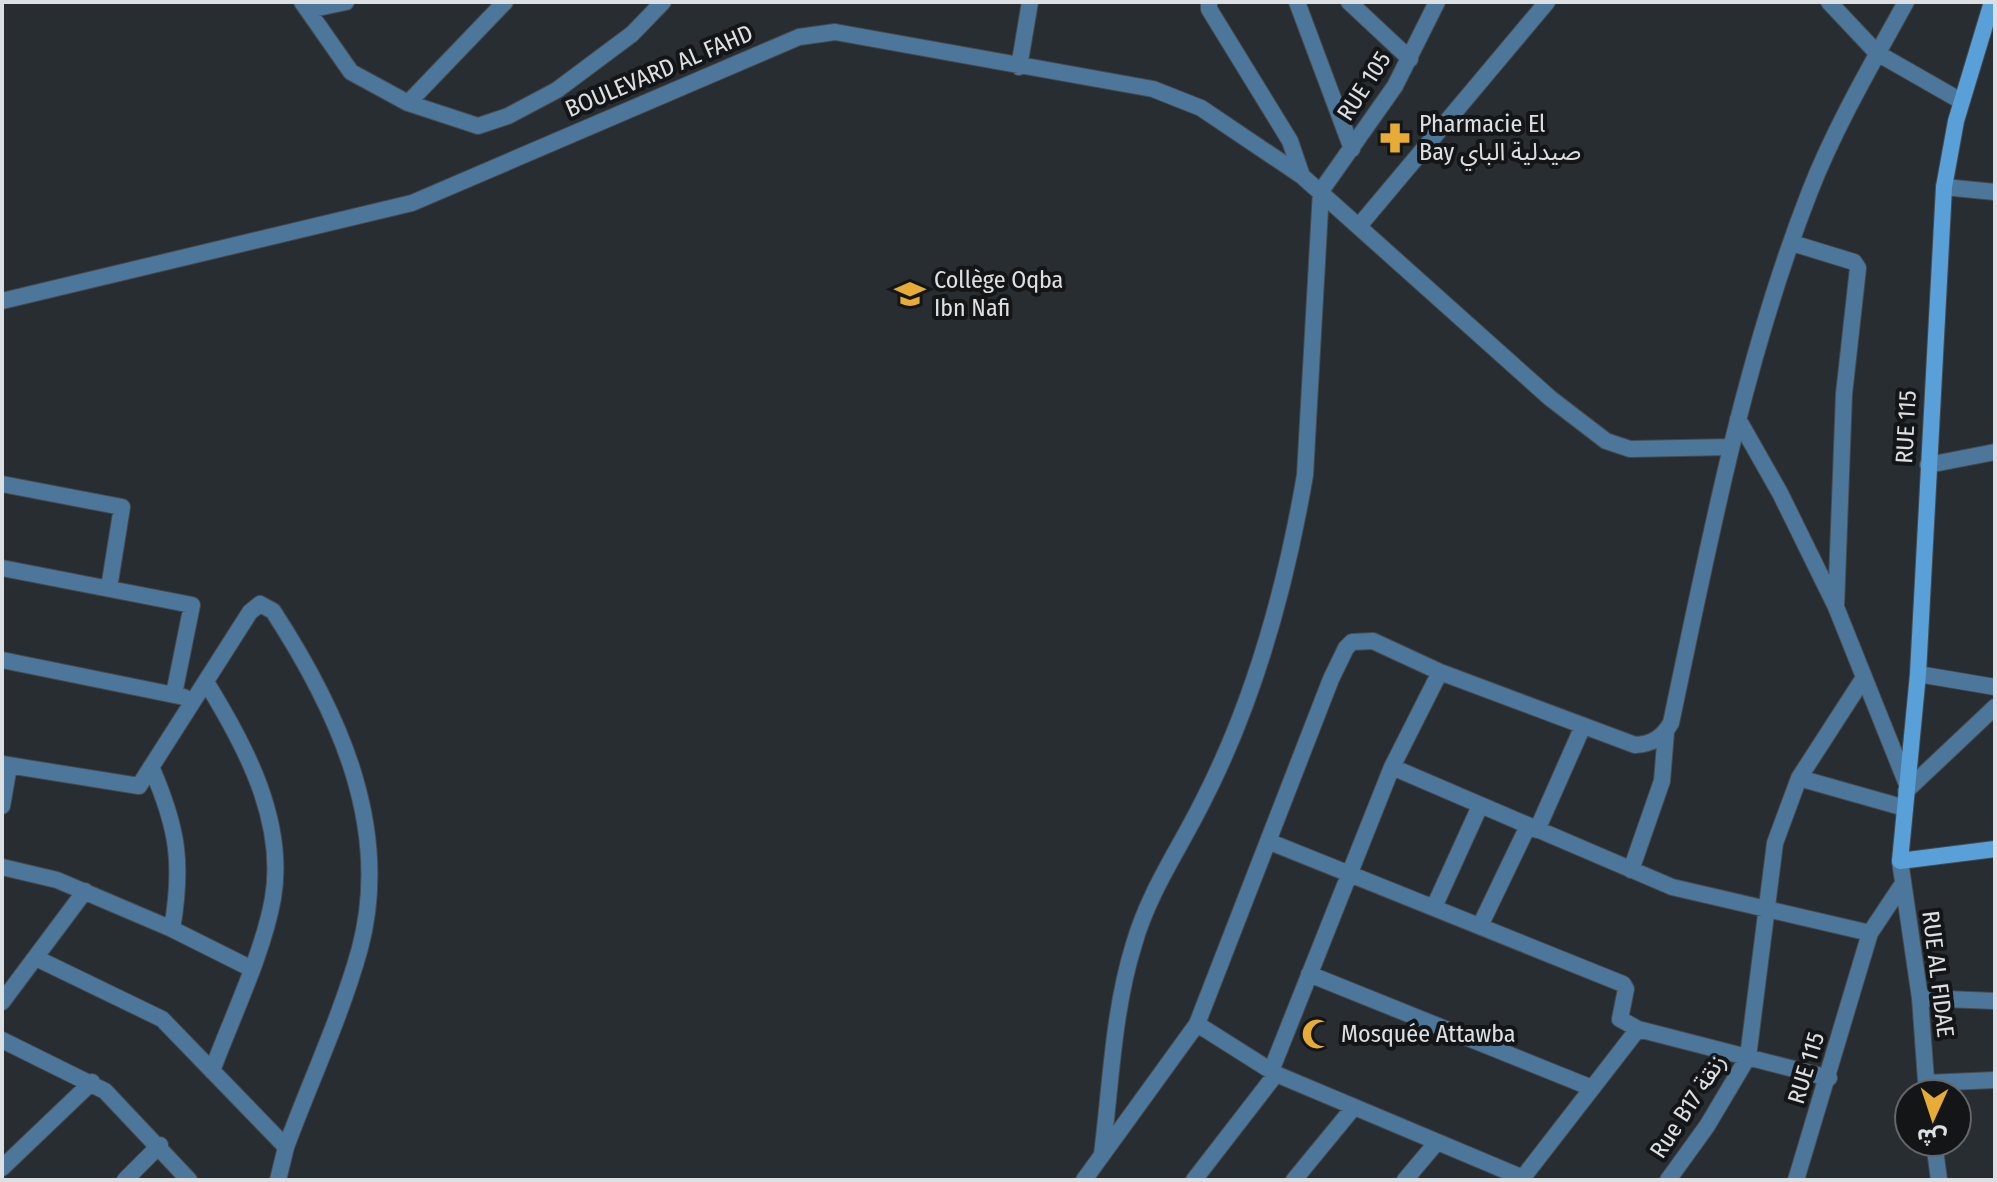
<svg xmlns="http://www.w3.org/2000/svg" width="1997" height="1182" font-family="'Fira Sans Condensed','Noto Sans Arabic',sans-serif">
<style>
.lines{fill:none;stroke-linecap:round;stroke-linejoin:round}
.street-casing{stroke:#454a4e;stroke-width:18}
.secondary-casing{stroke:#454a4e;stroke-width:18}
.street{stroke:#4c779a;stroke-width:16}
.secondary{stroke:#5aa0d8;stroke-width:16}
.labels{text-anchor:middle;stroke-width:8;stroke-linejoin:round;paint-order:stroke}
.street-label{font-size:24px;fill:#dde0e3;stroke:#131517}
.poi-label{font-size:24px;fill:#dde0e3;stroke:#131517;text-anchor:start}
</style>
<rect width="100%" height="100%" fill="#282d32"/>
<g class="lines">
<g class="street-casing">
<path id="street" d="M 302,2 L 351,72 L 408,103 L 478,126 L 508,116 L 557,90 L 632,34 L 663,2
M 1209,2 L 1209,9 L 1290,141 L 1302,176
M 1297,2 L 1352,149
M 1349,2 L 1410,59
M 1829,2 L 1877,53 L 1961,101
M 308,10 L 346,2
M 1019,67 L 1030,2
M 408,103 L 505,2
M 1944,187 L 1995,192
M 1321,191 L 1395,86 L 1437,2
M 1359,226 L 1547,2
M 1792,243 L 1854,262 L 1858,268 L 1844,394 L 1836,607
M 2,301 L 412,203 L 799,37 L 835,32 L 1153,89 L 1201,108 L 1302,176 L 1550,398 L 1606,441 L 1630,449 L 1731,447
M 1738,419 L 1780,493 L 1836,607 L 1906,782
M 1928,465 L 1995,452
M 2,484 L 122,507 L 109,588
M 2,568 L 192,605 L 174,694
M 2,660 L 184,697
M 1918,674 L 1995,687
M 206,682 C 245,745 286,821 273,898 C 263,954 232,1017 212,1071
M 2,764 L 139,786 L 250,612 L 260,604 L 273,611 C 338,711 392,827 360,948 C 342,1014 310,1082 286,1147 L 278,1180
M 1392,767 L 1672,887 L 1870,933
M 152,769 C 178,829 183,864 172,929
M 1799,778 L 1905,808
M 1906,791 L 1995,707
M 2,806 L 9,766
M 1537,830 L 1583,726
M 1270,842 L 1623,984 L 1626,989 L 1620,1019 L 1638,1029 L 1829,1078
M 1900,861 L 1920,998 L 1927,1094
M 2,867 L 57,880 L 172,929 L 250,968
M 1631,870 L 1662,781 L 1666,732
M 1434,907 L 1480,806
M 1480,926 L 1528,826
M 36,958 L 162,1019 L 286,1147
M 1309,974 L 1592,1088
M 1920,998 L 1995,1001
M 2,1002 L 85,891
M 1197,1024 L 1276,1074 L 1523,1178
M 2,1040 L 105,1091 L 189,1180
M 1271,1071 L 1392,767 L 1440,672
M 1926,1083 L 1995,1080
M 1934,1142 L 1939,1180
M 1102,1154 C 1111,1084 1113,1011 1134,944 C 1149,892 1178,851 1202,803 C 1254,702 1286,586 1305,475 L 1321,191
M 2,1168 L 92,1082
M 125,1180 L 160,1145
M 1084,1180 L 1197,1024 L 1331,679 L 1346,648 L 1352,642 L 1373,641 L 1440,672 L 1635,745 C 1652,744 1662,738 1671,723 C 1709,544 1743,362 1810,191 C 1836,125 1872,64 1906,2
M 1194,1180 L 1276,1074
M 1294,1180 L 1354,1107
M 1405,1180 L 1437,1142
M 1521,1180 L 1638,1029
M 1668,1180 L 1707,1126 L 1748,1057 L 1775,843 L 1799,778 L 1863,679
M 1796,1180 L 1870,933 L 1902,885"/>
</g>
<g class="secondary-casing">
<path id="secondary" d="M 1992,2 L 1956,121 L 1944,187 L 1918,674 L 1900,861 L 1995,849"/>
</g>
<use href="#street" class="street"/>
<use href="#secondary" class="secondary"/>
</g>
<defs>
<g id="pharmacy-bare" transform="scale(2.4)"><path d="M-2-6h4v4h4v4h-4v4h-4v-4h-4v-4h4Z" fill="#e6ac36" stroke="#131517" stroke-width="2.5" paint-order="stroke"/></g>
<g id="school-bare" transform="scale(2.4)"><path d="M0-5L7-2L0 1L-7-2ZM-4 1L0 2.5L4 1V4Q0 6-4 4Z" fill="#e6ac36" stroke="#131517" stroke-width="2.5" paint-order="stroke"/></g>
<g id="mosque-bare" transform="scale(2.4)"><path d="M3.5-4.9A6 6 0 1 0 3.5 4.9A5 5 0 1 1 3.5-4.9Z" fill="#e6ac36" stroke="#131517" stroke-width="2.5" paint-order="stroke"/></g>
</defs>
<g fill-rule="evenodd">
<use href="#pharmacy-bare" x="1395" y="138"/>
<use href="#school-bare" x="910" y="294"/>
<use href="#mosque-bare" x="1317" y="1034"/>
</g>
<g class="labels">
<g class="street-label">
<text transform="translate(659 71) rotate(-23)" y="8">BOULEVARD AL FAHD</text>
<text transform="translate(1364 86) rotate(-57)" y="8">RUE 105</text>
<text transform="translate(1906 427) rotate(-87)" y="8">RUE 115</text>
<text transform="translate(1938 974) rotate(83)" y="8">RUE AL FIDAE</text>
<text transform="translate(1806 1068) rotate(-73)" y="8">RUE 115</text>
<text transform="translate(1688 1106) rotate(-57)" y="8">Rue B17 زنقة</text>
</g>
<g class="poi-label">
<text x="1419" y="132">Pharmacie El<tspan x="1419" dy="28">Bay صيدلية الباي</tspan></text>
<text x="934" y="288">Collège Oqba<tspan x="934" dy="28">Ibn Nafi</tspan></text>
<text x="1341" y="1042">Mosquée Attawba</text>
</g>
</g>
<rect width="1997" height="1182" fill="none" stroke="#dde0e3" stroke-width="8"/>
<g transform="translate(1933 1118) rotate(183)"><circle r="38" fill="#131517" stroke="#646669" stroke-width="2"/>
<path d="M0-6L14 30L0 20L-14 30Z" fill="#e6ac36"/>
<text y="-12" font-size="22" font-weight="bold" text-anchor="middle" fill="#dde0e3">ش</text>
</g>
</svg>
